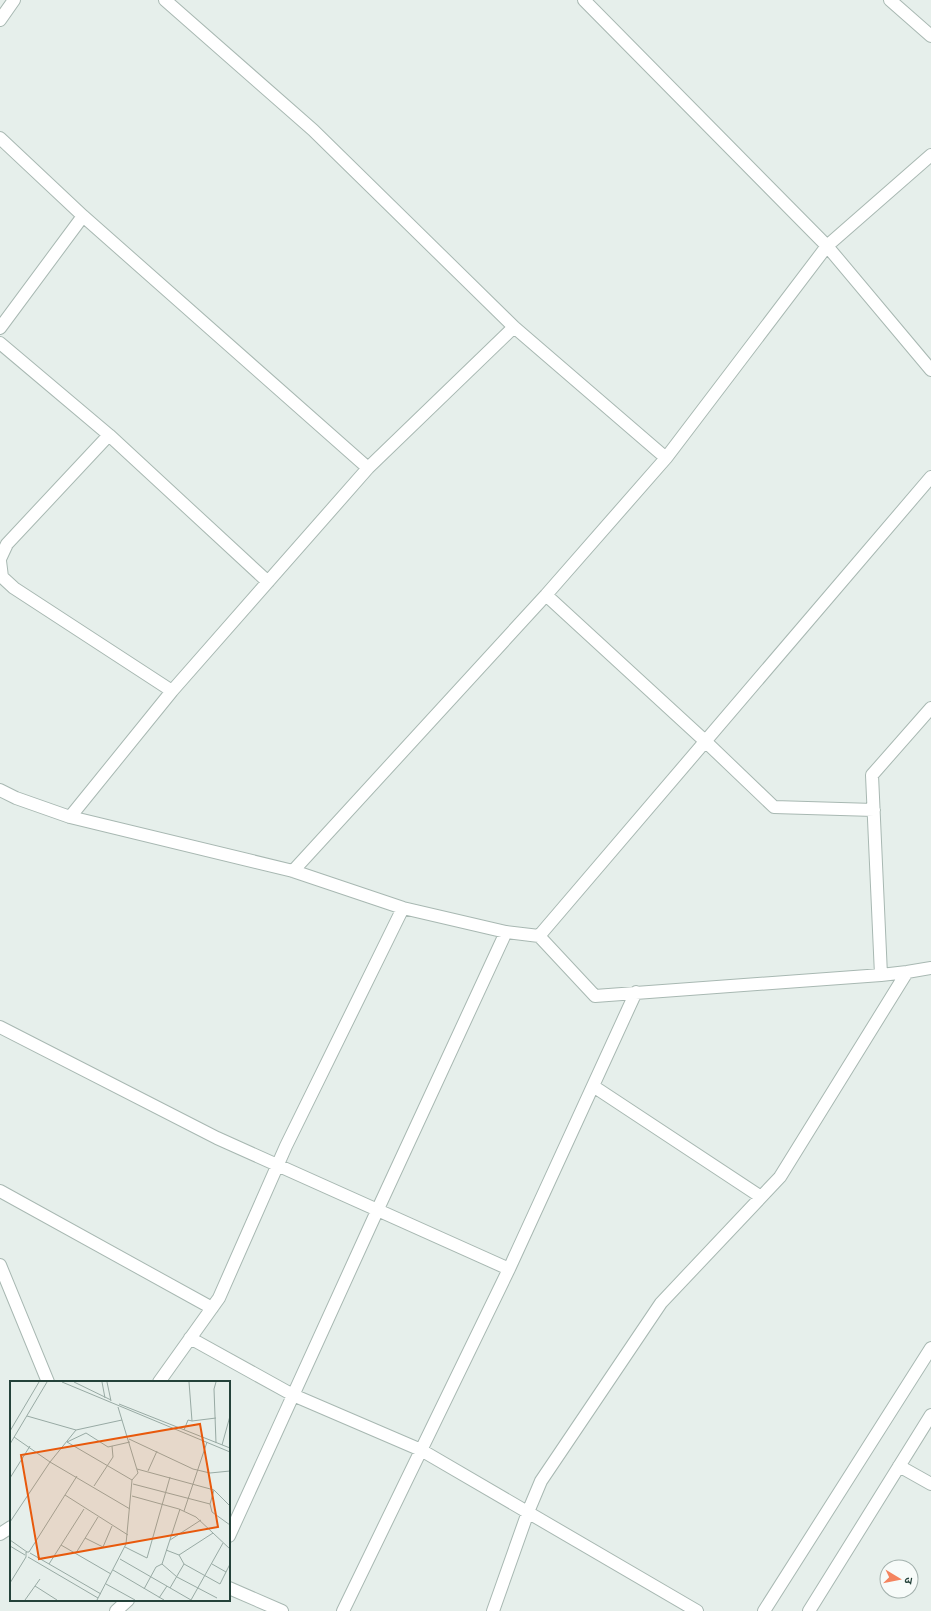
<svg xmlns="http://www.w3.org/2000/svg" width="931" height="1611" font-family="Karla,'Noto Sans Devanagari',sans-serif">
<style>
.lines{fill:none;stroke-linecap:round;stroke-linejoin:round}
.minor-casing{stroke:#a8b8b2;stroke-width:14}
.minor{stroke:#fff;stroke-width:12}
.inset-road{fill:none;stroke:#98aaa4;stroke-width:1}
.view{fill:#e8590c;fill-opacity:0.15;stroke:#e8590c;stroke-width:2}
.inset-edge{fill:none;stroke:#24423a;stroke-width:2}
</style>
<rect width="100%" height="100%" fill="#e6efeb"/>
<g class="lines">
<g class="minor-casing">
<path id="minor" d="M 165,0 L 313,130 L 514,327 L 666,458
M 584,0 L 827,246 L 931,370
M 890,0 L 931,36
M 0,20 L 14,0
M 0,138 L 83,216 L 368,468
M 0,328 L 83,216
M 0,343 L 109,435 L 268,582
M 0,559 L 7,544 L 109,435
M 0,561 L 2,577 L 14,588 L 172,691
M 546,595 L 705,741 L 774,807 L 874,810
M 0,790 L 16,798 L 70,817 L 293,871 L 403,908 L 506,932 L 539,936 L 595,996 L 881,975 L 907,972 L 931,968
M 70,817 L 172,691 L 368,468 L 514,327
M 293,871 L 546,595 L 666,458 L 827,246 L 931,155
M 539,936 L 931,477
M 881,975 L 872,775 L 931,708
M 0,1027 L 217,1138 L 509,1269
M 593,1086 L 761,1197
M 0,1191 L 212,1308
M 0,1265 L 48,1382
M 190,1338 L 293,1395 L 421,1450 L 697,1611
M 159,1382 L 219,1298 L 286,1146 L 403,908
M 899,1466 L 931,1484
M 0,1534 L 11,1527
M 229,1536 L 377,1211 L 506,932
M 229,1588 L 282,1611
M 116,1611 L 128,1600
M 343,1611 L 509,1269 L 636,992
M 493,1611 L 528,1512 L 541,1481 L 661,1303 L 780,1177 L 907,972
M 764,1611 L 931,1348
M 809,1611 L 931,1415"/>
</g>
<use href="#minor" class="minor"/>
</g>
<g transform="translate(10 1381)">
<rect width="220" height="220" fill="#e6efeb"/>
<path class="inset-road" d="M 52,1 L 220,71M 64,1 L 101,19M 92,1 L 95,17M 97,1 L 101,20M 179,1 L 182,40 L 206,37M 206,1 L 204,8 L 206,62M 109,23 L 220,67M 17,35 L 66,49 L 112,39M 174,49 L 178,39 L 182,40M 0,50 L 29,1M 4,56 L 40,81 L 120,128M 119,58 L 183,88 L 200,92 L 220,90M 57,61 L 122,99M 57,61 L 76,52 L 98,66 L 120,61M 0,63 L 37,1M 212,64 L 220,35M 127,88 L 204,109 L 220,125M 138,90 L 147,70M 0,97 L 20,65M 123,103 L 200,123M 84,105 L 103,76 L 102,65M 204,109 L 200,123 L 202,131 L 220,144M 55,114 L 118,154M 122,115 L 169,128 L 186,136 L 220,168M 174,130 L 197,61M 0,141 L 40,81 L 66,49M 75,157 L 93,166 L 102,145M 0,159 L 17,171M 160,159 L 191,139M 51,164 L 101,193M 0,165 L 15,174M 115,166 L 137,177 L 160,96M 156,169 L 169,174 L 174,183 L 210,203 L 220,183M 20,172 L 91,213M 66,172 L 88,136M 169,174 L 203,152M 18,176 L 88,217M 110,178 L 181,219 L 213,162M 39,183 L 74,128M 152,183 L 167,196 L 207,217M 202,183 L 216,191M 103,189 L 154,219M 0,202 L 16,176 L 16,171 L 19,171 L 67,95M 96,203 L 125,219M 25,205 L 47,219M 160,207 L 174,183M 134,208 L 146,186 L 152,183 L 170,128M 149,217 L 157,205M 15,219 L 30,198M 87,219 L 116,163 L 122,99 L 128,92 L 108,26"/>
<path class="view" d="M 190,43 L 208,146 L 29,178 L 11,74 Z"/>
<rect width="220" height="220" class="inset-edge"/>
</g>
<g transform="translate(899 1579) rotate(100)"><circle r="19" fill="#f7fbf9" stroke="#a3b1ad"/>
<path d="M0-3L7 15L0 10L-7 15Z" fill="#f4845f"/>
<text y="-6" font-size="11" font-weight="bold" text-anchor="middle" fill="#24423a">उ</text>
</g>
</svg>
